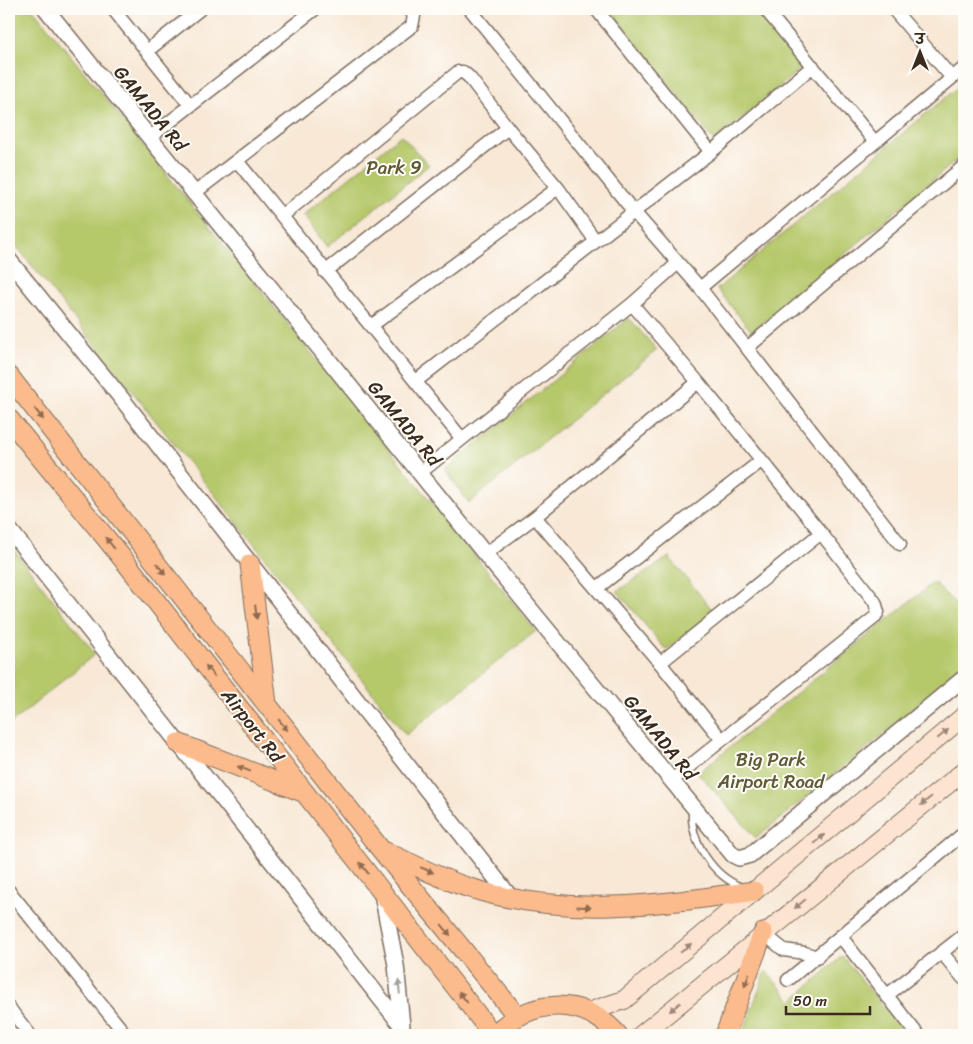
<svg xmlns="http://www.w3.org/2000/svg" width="973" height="1044" font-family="Sriracha,'Playpen Sans Deva',sans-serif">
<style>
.green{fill:#b5c86b;stroke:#787944}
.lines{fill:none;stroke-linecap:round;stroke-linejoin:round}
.service-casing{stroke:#7d6c5e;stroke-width:9}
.minor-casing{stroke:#7d6c5e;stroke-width:15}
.tertiary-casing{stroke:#7d6c5e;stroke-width:18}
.secondary-casing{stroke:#7d6c5e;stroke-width:20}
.primary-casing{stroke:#7d6c5e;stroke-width:21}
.service{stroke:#fff;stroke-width:6}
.minor{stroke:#fff;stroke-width:12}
.tertiary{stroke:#fff;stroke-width:15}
.secondary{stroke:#fde4d1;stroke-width:18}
.primary{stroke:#fbbb8c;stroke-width:19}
.oneway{fill:#916b50}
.oneway2{fill:#9c8778}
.oneway3{fill:#a79f9a}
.labels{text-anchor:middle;stroke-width:4;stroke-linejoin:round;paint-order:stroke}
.street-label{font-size:19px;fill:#3b2a1e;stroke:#fdfcf7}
.park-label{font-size:19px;fill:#605935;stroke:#fdfcf7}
</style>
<rect width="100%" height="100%" fill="#fdfcf7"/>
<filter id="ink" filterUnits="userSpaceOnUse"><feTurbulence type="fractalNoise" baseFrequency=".02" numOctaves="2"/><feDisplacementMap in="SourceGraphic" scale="10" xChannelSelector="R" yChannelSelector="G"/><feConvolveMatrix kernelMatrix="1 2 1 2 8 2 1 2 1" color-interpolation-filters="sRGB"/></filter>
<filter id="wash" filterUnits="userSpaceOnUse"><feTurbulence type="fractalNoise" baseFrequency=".0096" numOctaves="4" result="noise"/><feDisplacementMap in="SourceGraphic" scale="20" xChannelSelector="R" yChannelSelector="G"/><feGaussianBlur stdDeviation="1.12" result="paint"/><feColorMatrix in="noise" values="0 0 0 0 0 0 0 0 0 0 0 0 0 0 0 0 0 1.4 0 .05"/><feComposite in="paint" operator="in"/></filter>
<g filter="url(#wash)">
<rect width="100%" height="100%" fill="#f8e8d5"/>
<path class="green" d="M 9,9 L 33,9 L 536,631 L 406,735 L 9,237 Z
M 614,9 L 753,9 L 803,67 L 714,141 L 611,11 Z
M 964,82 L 964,154 L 752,332 L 717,289 Z
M 401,135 L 429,165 L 327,247 L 303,215 Z
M 629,318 L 657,350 L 469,503 L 445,470 Z
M 9,543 L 95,654 L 9,725 Z
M 669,557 L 714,612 L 666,650 L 617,591 Z
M 934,582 L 964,613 L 964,669 L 756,838 L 698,773 Z
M 842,956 L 907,1035 L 742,1035 L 766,971 L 792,1001 Z"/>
</g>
<g filter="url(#ink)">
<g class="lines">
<g class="service-casing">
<path id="service" d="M 692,811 C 690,841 713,876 742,887"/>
</g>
<g class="minor-casing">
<path id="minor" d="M 113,9 L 190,105
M 470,9 L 634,212 L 700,288 L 900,544
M 596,9 L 711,152
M 765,9 L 875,142
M 893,9 L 952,78
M 147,51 L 200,9
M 508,128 L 558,188 L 595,240
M 149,138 L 315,9
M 238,162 L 462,439 L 420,473
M 193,194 L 412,26 L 414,16 L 410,9
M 282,216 L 458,72 L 463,72 L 469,77 L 508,128 L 325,272
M 700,288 L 964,68
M 632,304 L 698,382
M 371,326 L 558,188
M 747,348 L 964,166
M 416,381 L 711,152 L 813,66
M 462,439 L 632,304 L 678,263
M 535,517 L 660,663
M 485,554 L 535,517 L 698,382 L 821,533 L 660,663 L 722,740 L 671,781
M 597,588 L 761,461
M 722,740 L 874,618 L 878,612 L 875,602 L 821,533
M 9,891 L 126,1035
M 763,933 L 784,950 L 805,953 L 817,957
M 841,937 L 918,1035
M 942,953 L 964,979
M 788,980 L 964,833
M 886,996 L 964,935
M 9,1008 L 30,1035"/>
</g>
<g class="tertiary-casing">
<path id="tertiary" d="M 46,9 L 485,554 L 733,855 L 739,858 L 750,855 L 964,678
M 9,260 L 122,399 L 511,898
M 9,529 L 402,1026
M 382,894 L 396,965 L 402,1026"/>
</g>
<g class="secondary-casing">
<path id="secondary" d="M 588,1012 L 624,1000 L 964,716
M 641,1035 L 964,771"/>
</g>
<g class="primary-casing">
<path id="primary" d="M 9,376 L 382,851 L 517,1016
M 9,419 L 127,564 L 493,1035
M 250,564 L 267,704
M 178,743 L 305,793
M 386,852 C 413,864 441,879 470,888 C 565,918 657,905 754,891
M 494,1035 C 531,998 582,995 618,1035
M 725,1035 L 763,933"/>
</g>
<use href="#service" class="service"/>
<use href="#minor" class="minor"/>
<use href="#tertiary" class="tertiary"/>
<use href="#secondary" class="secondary"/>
<use href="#primary" class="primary"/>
</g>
<defs><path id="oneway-solid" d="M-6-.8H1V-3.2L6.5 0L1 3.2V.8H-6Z" transform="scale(1.25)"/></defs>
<g class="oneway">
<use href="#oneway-solid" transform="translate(39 414) rotate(52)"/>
<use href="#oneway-solid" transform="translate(110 543) rotate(-129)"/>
<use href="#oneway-solid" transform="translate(161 569) rotate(52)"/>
<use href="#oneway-solid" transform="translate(256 612) rotate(83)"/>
<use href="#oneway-solid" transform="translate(210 671) rotate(-128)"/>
<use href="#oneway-solid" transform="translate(283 725) rotate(52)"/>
<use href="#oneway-solid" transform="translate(244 769) rotate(-159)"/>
<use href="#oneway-solid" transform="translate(364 868) rotate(-128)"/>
<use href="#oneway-solid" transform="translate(427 870) rotate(23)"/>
<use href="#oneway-solid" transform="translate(584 907) rotate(4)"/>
<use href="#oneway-solid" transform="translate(446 930) rotate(51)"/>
<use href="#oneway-solid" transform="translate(747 980) rotate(110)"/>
<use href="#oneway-solid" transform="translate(463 997) rotate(-128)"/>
</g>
<g class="oneway2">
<use href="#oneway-solid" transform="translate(943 734) rotate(-40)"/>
<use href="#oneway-solid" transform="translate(926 801) rotate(141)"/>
<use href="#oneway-solid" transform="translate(819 839) rotate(-40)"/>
<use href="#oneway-solid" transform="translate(800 904) rotate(141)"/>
<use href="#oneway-solid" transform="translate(686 948) rotate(-40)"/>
<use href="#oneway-solid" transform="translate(675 1007) rotate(140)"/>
</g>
<use class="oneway3" href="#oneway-solid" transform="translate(399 987) rotate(-97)"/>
</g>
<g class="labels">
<g class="street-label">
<text transform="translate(151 108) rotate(51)" y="7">GAMADA Rd</text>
<text transform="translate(405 423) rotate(51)" y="7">GAMADA Rd</text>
<text transform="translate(253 725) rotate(52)" y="7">Airport Rd</text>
<text transform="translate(661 737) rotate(51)" y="7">GAMADA Rd</text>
</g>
<g class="park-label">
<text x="394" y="174">Park 9</text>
<text x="771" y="766">Big Park<tspan x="771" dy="22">Airport Road</tspan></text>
</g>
</g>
<rect width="973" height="1044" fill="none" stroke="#fdfcf7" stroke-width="30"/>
<g transform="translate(920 52)" stroke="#fdfcf7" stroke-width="4" paint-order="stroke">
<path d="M0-4L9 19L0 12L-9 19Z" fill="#3b2a1e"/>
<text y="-8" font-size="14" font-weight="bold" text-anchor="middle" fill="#3b2a1e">उ</text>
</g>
<path d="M786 1006v8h84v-8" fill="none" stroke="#3b2a1e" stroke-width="2.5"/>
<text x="793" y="1006" font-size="15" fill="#3b2a1e" stroke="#fdfcf7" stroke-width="4" paint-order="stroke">50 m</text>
</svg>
